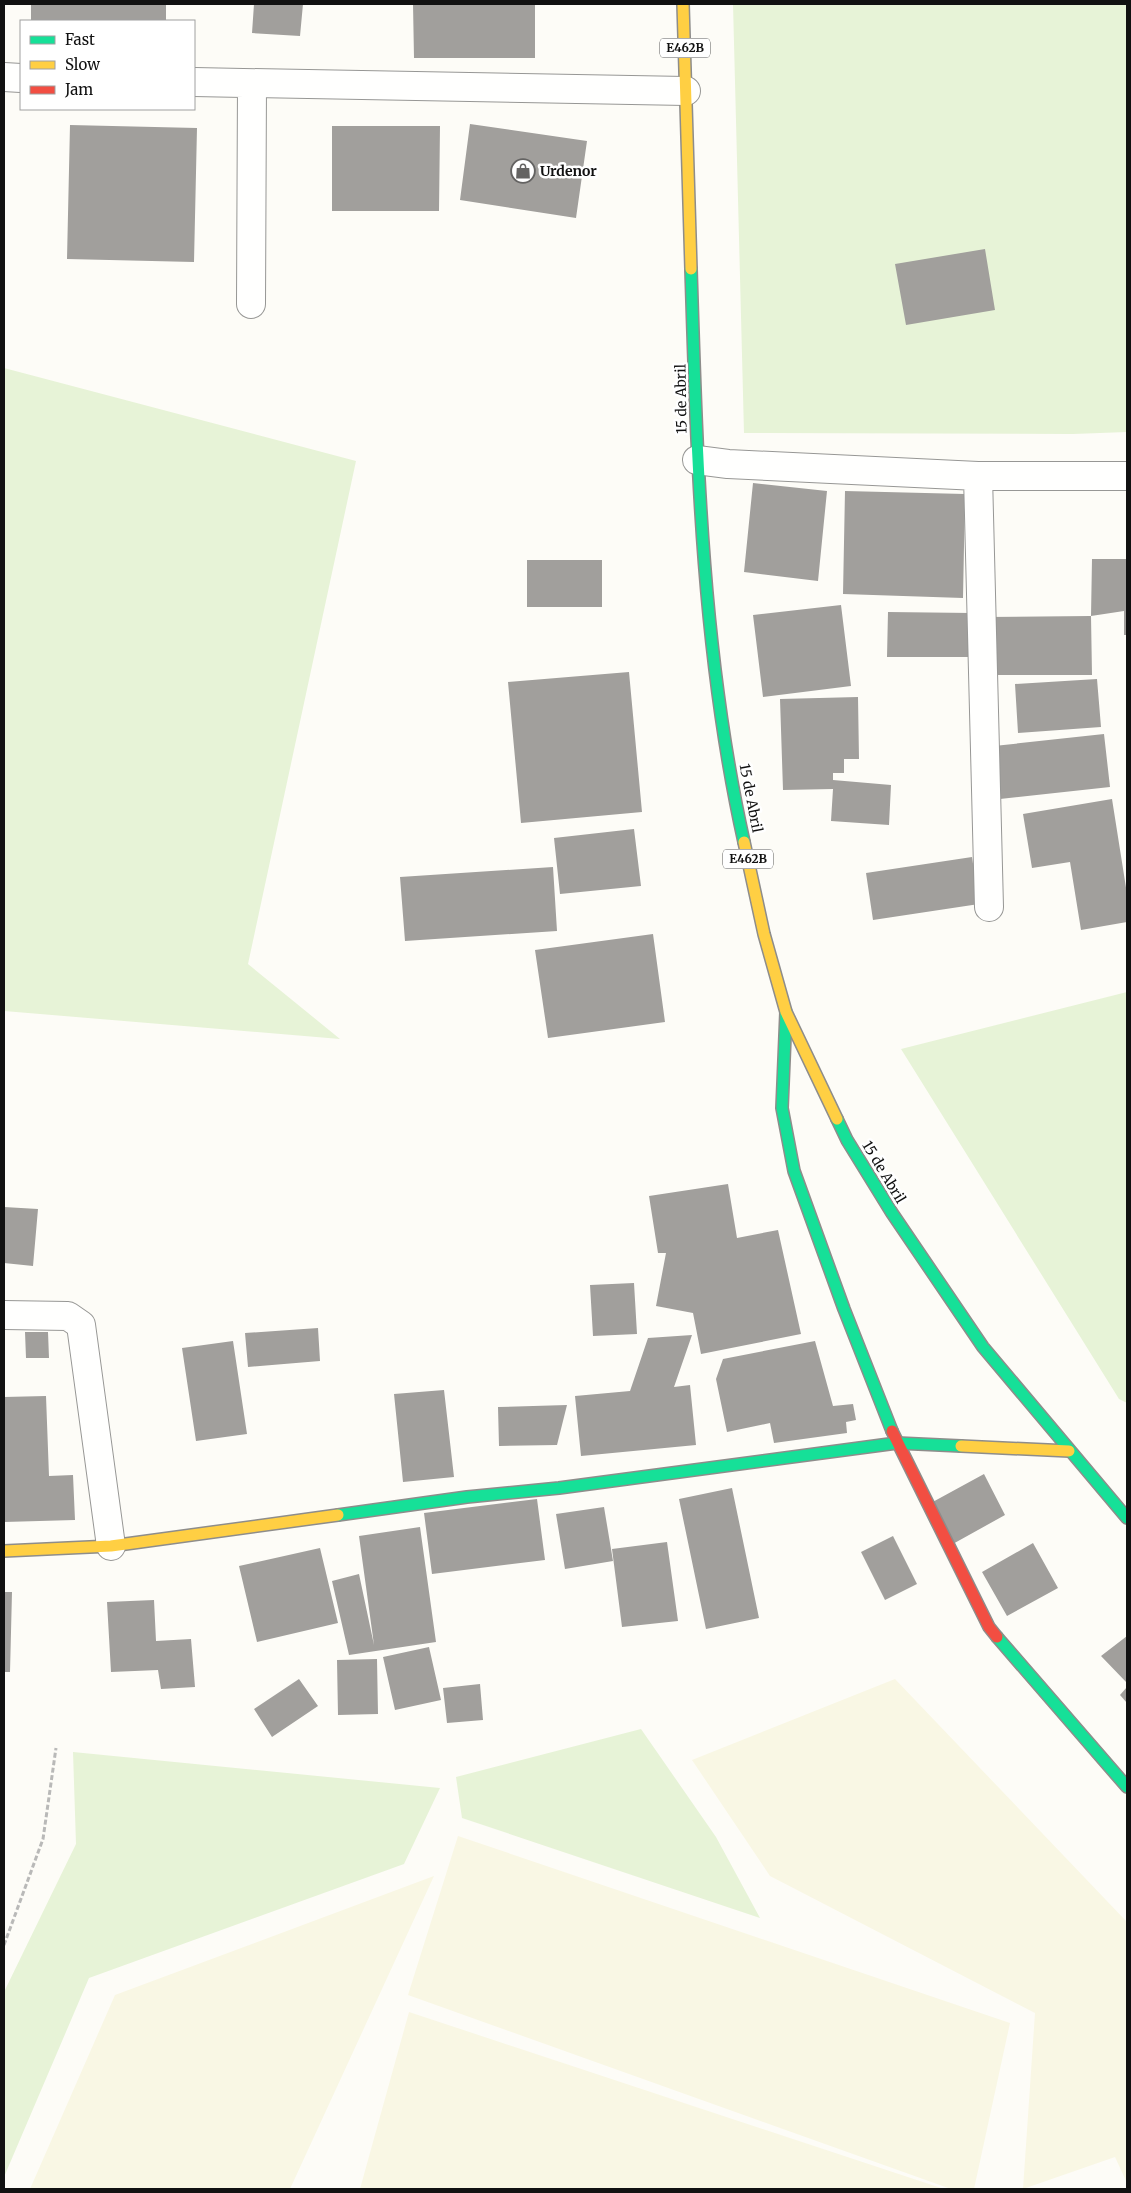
<svg xmlns="http://www.w3.org/2000/svg" width="1131" height="2193" font-family="Merriweather,serif">
<style>
.farmland{fill:#f9f7e4}
.green{fill:#e7f3d7}
.building{fill:#a19f9c}
.lines{fill:none;stroke-linecap:round;stroke-linejoin:round}
.street-casing{stroke:#979795;stroke-width:30}
.fast-casing{stroke:#8e8d8b;stroke-width:14}
.slow-casing{stroke:#8e8d8b;stroke-width:14}
.jam-casing{stroke:#8e8d8b;stroke-width:14}
.path{stroke:#b9b9b8;stroke-width:3;stroke-dasharray:5 2.5;stroke-linecap:butt}
.street{stroke:#fffffe;stroke-width:28}
.fast{stroke:#16e098;stroke-width:11}
.slow{stroke:#ffcf43;stroke-width:11}
.jam{stroke:#f24e42;stroke-width:11}
.labels{text-anchor:middle;stroke-width:5;stroke-linejoin:round;paint-order:stroke}
.shield{fill:#fff;stroke:#585858;stroke-width:1}
.shield-label{font-size:12px;font-weight:bold;fill:#111}
.poi-label{font-size:14px;font-weight:bold;fill:#111;stroke:#fff;text-anchor:start}
.street-label{font-size:14px;fill:#111;stroke:#fff}
</style>
<rect width="100%" height="100%" fill="#fdfcf7"/>
<path class="farmland" d="M 895,1679 L 1127,1922 L 1127,2183 L 1115,2157 L 1023,2189 L 1035,2013 L 770,1876 L 692,1760 Z
M 458,1836 L 1010,2023 L 974,2189 L 951,2189 L 408,1995 Z
M 434,1876 L 290,2189 L 30,2189 L 115,1995 Z
M 409,2012 L 944,2189 L 360,2189 Z"/>
<path class="green" d="M 733,4 L 1127,4 L 1127,432 L 1073,434 L 744,433 Z
M 4,368 L 356,461 L 248,964 L 340,1039 L 4,1011 Z
M 1127,992 L 1127,1403 L 1119,1399 L 901,1049 Z
M 641,1729 L 716,1837 L 760,1918 L 462,1818 L 456,1777 Z
M 73,1752 L 440,1788 L 404,1864 L 89,1978 L 4,2177 L 4,1992 L 76,1844 Z"/>
<path class="building" d="M 31,4 L 166,4 L 166,21 L 31,21 Z
M 254,4 L 303,4 L 300,36 L 252,33 Z
M 413,4 L 535,4 L 535,58 L 414,58 Z
M 470,124 L 587,141 L 576,218 L 460,200 Z
M 70,125 L 197,128 L 194,262 L 67,259 Z
M 332,126 L 440,126 L 439,211 L 332,211 Z
M 985,249 L 995,310 L 906,325 L 895,264 Z
M 753,483 L 827,491 L 818,581 L 744,572 Z
M 845,491 L 965,494 L 963,598 L 843,594 Z
M 1092,559 L 1127,559 L 1127,635 L 1124,635 L 1124,611 L 1091,616 Z
M 527,560 L 602,560 L 602,607 L 527,607 Z
M 841,605 L 851,686 L 763,697 L 753,615 Z
M 888,612 L 972,613 L 972,657 L 887,657 Z
M 1091,616 L 1092,675 L 986,675 L 985,617 Z
M 629,672 L 642,812 L 521,823 L 508,682 Z
M 1097,679 L 1101,727 L 1018,733 L 1015,684 Z
M 858,697 L 859,759 L 844,759 L 844,773 L 833,773 L 833,780 L 891,785 L 889,825 L 831,821 L 833,789 L 783,790 L 780,699 Z
M 1104,734 L 1110,787 L 1000,799 L 994,746 Z
M 1112,799 L 1127,894 L 1127,922 L 1081,930 L 1070,862 L 1032,868 L 1023,814 Z
M 634,829 L 641,886 L 560,894 L 554,838 Z
M 972,857 L 979,904 L 873,920 L 866,873 Z
M 553,867 L 557,931 L 405,941 L 400,877 Z
M 653,934 L 665,1022 L 548,1038 L 535,950 Z
M 728,1184 L 737,1238 L 778,1230 L 801,1334 L 701,1354 L 693,1313 L 656,1306 L 666,1253 L 658,1253 L 649,1196 Z
M 4,1207 L 38,1209 L 33,1266 L 4,1263 Z
M 634,1283 L 637,1334 L 593,1336 L 590,1285 Z
M 318,1328 L 320,1361 L 248,1367 L 245,1333 Z
M 25,1332 L 48,1332 L 49,1358 L 26,1358 Z
M 692,1335 L 674,1387 L 690,1385 L 696,1445 L 581,1456 L 575,1396 L 630,1391 L 648,1338 Z
M 233,1341 L 247,1434 L 196,1441 L 182,1348 Z
M 815,1341 L 833,1406 L 853,1404 L 856,1420 L 846,1422 L 847,1433 L 774,1443 L 770,1423 L 727,1432 L 716,1379 L 723,1359 Z
M 444,1390 L 454,1477 L 403,1482 L 394,1394 Z
M 46,1396 L 49,1476 L 73,1475 L 75,1520 L 4,1522 L 4,1397 Z
M 567,1405 L 557,1445 L 499,1446 L 498,1407 Z
M 984,1474 L 1005,1515 L 951,1545 L 929,1504 Z
M 732,1488 L 759,1618 L 706,1629 L 679,1499 Z
M 537,1499 L 545,1560 L 432,1574 L 424,1513 Z
M 604,1507 L 613,1561 L 565,1569 L 556,1514 Z
M 420,1527 L 436,1642 L 349,1655 L 332,1581 L 359,1574 L 374,1645 L 359,1536 Z
M 893,1536 L 917,1584 L 885,1600 L 861,1552 Z
M 667,1542 L 678,1621 L 622,1627 L 612,1549 Z
M 1033,1543 L 1058,1588 L 1007,1616 L 982,1572 Z
M 320,1548 L 338,1623 L 257,1642 L 239,1566 Z
M 4,1592 L 12,1592 L 10,1672 L 4,1672 Z
M 154,1600 L 156,1641 L 191,1639 L 195,1687 L 161,1689 L 158,1670 L 111,1672 L 107,1602 Z
M 1127,1636 L 1127,1683 L 1101,1656 Z
M 429,1647 L 441,1700 L 395,1710 L 383,1657 Z
M 377,1659 L 378,1714 L 338,1715 L 337,1660 Z
M 299,1679 L 318,1706 L 272,1737 L 254,1709 Z
M 480,1684 L 483,1720 L 447,1723 L 443,1688 Z
M 1127,1687 L 1127,1703 L 1120,1695 Z"/>
<g class="lines">
<g class="street-casing">
<path id="street" d="M 4,77 L 21,78
M 194,82 L 686,91
M 251,304 L 252,84
M 697,460 L 728,464 L 978,476 L 1127,476
M 978,476 L 989,907
M 4,1315 L 68,1316 L 81,1325 L 111,1546"/>
</g>
<g class="fast-casing">
<path id="fast" d="M 691,269 C 697,462 702,653 744,842
M 786,1012 L 782,1108 L 794,1171 L 844,1309 L 892,1431
M 837,1119 L 847,1140 L 892,1213 L 983,1347 L 1127,1518
M 338,1515 L 467,1497 L 559,1488 L 897,1443 L 961,1446
M 997,1637 L 1127,1787"/>
</g>
<g class="slow-casing">
<path id="slow" d="M 683,4 L 691,269
M 744,842 L 764,934 L 786,1012 L 837,1119
M 961,1446 L 1069,1451
M 4,1551 L 111,1546 L 338,1515"/>
</g>
<g class="jam-casing">
<path id="jam" d="M 892,1431 L 989,1627 L 997,1637"/>
</g>
<path class="path" d="M 4,1945 L 43,1839 L 56,1748"/>
<use href="#street" class="street"/>
<use href="#fast" class="fast"/>
<use href="#slow" class="slow"/>
<use href="#jam" class="jam"/>
</g>
<defs>
<g id="shop-ring" transform="scale(1.25)"><circle r="9.5" fill="#fff" stroke="#646362" stroke-width="1.5"/><path d="M-5-2.5h2.3a2.7 3.5 0 0 1 5.4 0H5L5.5 6h-11ZM-1.5-2.5h3a1.5 2.3 0 0 0-3 0Z" fill="#646362"/></g>
</defs>
<g fill-rule="evenodd">
<use href="#shop-ring" x="523" y="171"/>
</g>
<g class="labels">
<g class="shield">
<rect x="660" y="38.5" width="50" height="19" rx="4"/>
<rect x="723" y="849.5" width="50" height="19" rx="4"/>
</g>
<g class="shield-label">
<text x="685" y="52">E462B</text>
<text x="748" y="863">E462B</text>
</g>
<g class="poi-label">
<text x="540" y="176">Urdenor</text>
</g>
<g class="street-label">
<text transform="translate(681 399) rotate(-91)" y="5">15 de Abril</text>
<text transform="translate(751 798) rotate(79)" y="5">15 de Abril</text>
<text transform="translate(884 1172) rotate(59)" y="5">15 de Abril</text>
</g>
</g>
<rect width="1131" height="2193" fill="none" stroke="#111111" stroke-width="10"/>
<rect x="20" y="20" width="175" height="90" fill="#ffffff" stroke="#a0a0a0"/>
<rect x="30" y="36" width="25" height="8" fill="#16e098" stroke="#a0a0a0"/>
<text x="65" y="45" font-size="15" fill="#111111">Fast</text>
<rect x="30" y="61" width="25" height="8" fill="#ffcf43" stroke="#a0a0a0"/>
<text x="65" y="70" font-size="15" fill="#111111">Slow</text>
<rect x="30" y="86" width="25" height="8" fill="#f24e42" stroke="#a0a0a0"/>
<text x="65" y="95" font-size="15" fill="#111111">Jam</text>
</svg>
